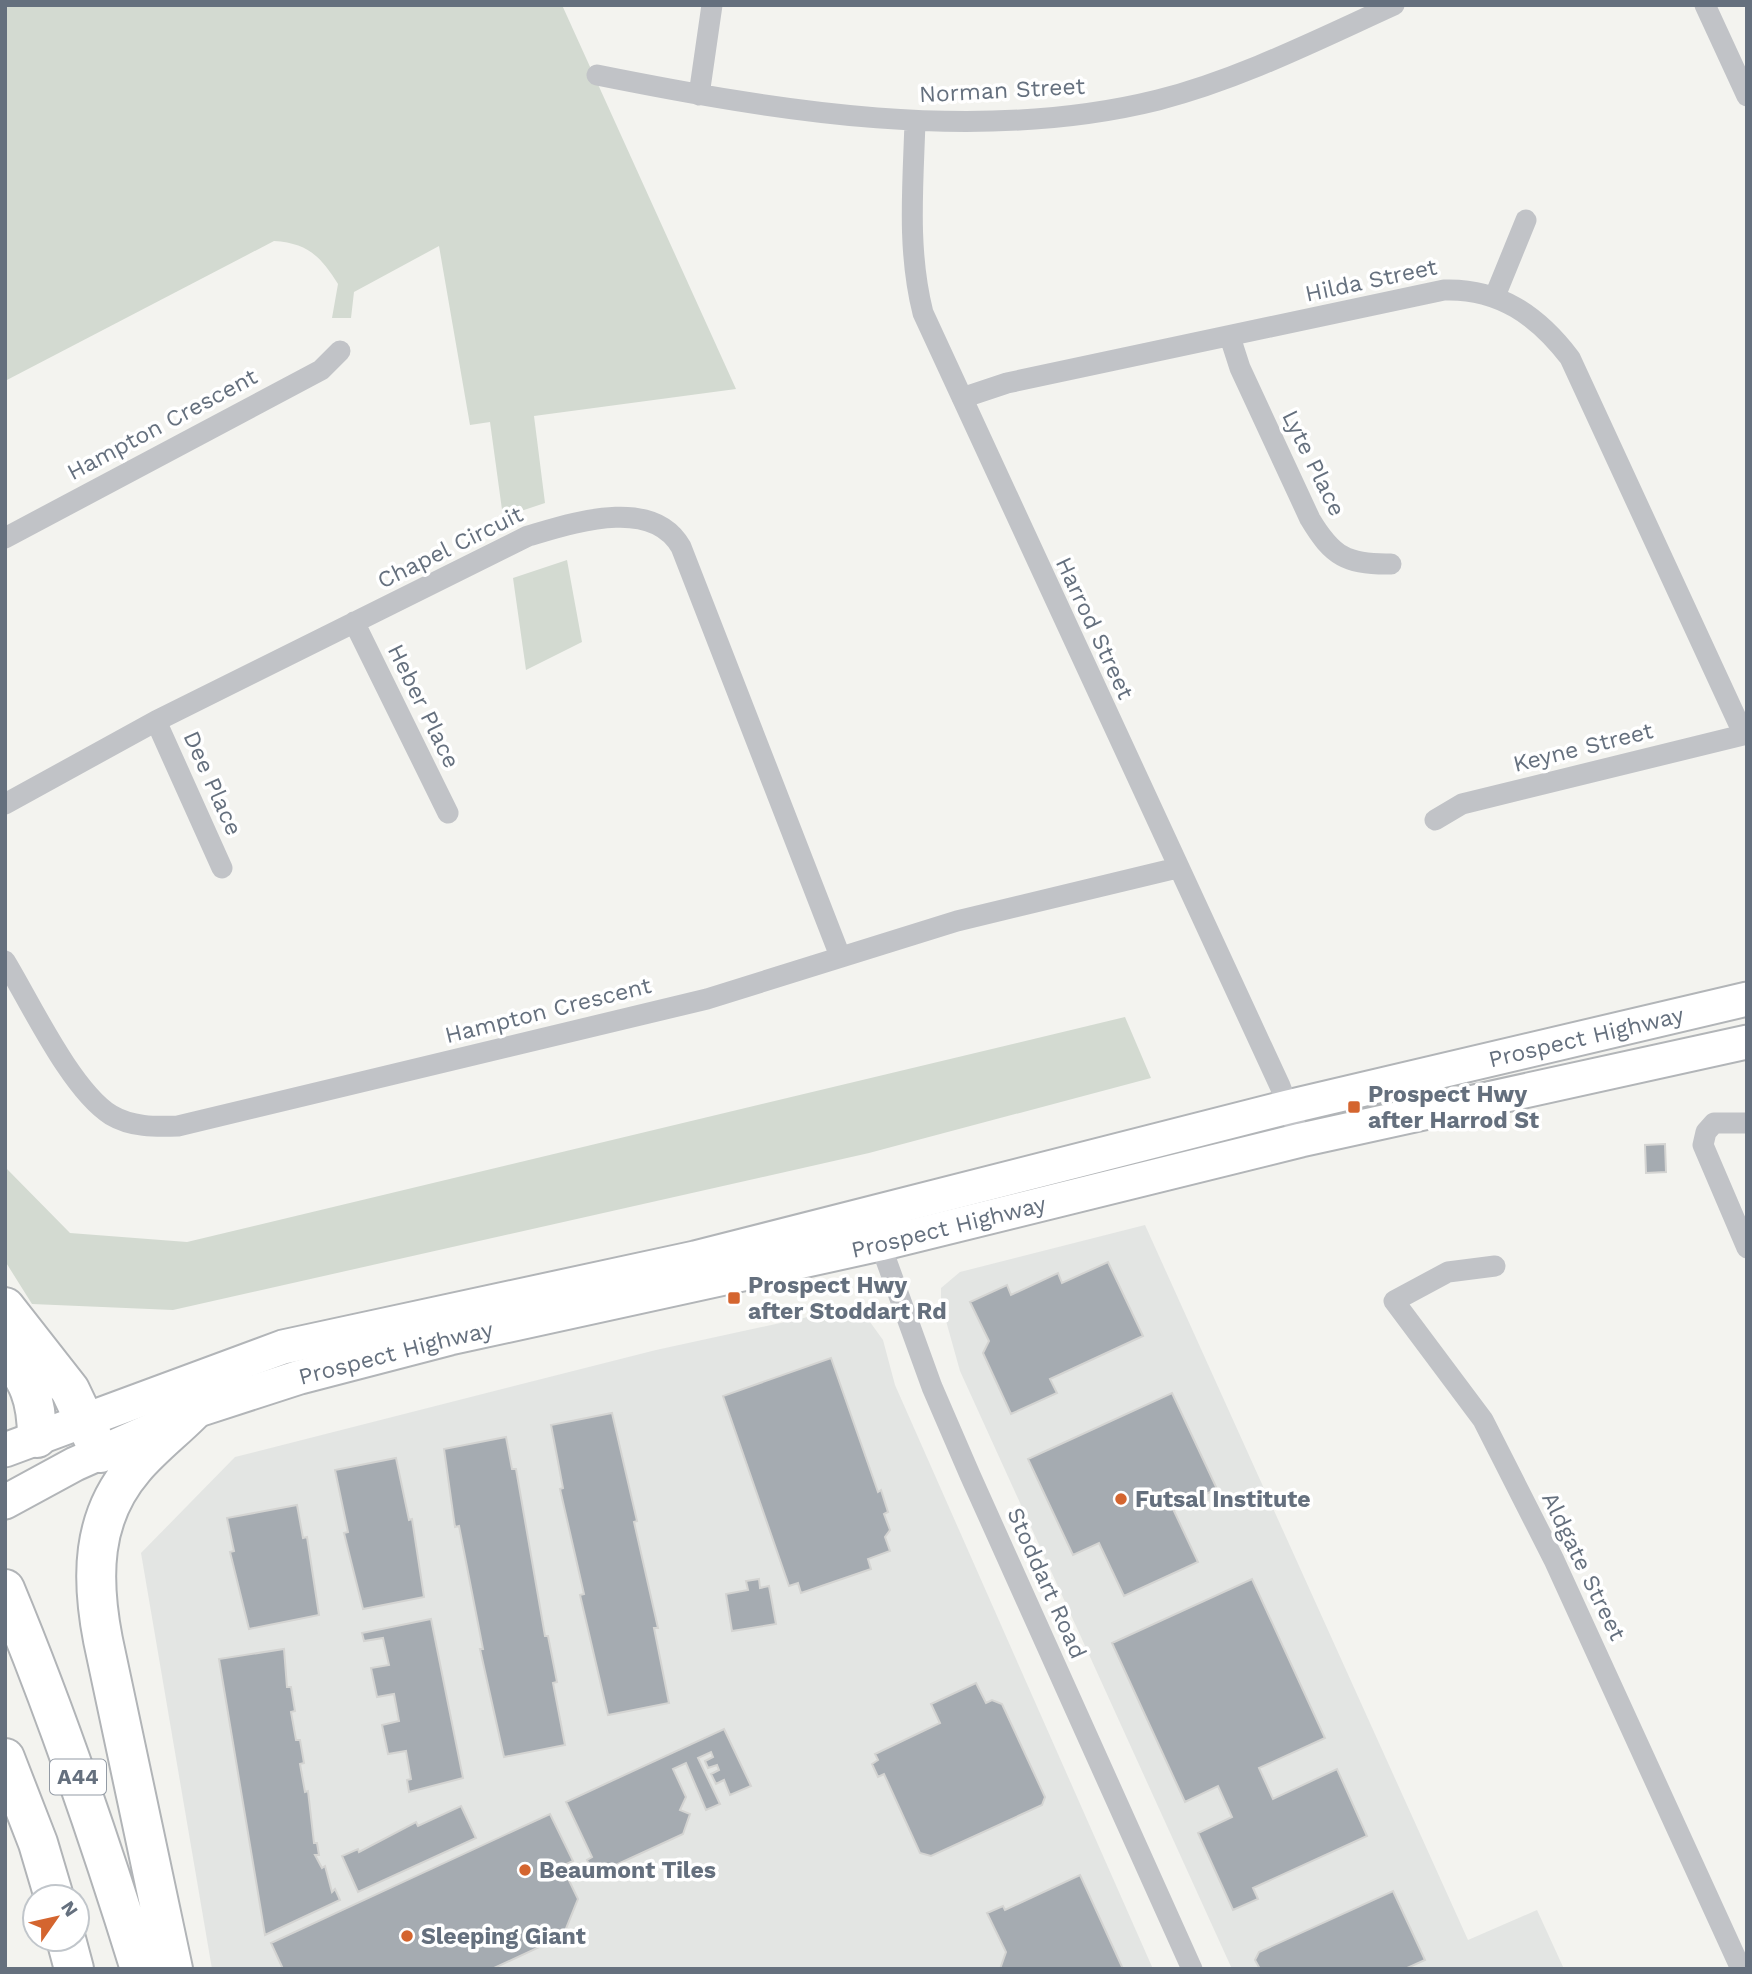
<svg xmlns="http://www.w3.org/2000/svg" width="1752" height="1974" font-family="'Work Sans',sans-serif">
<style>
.built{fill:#e3e5e3}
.green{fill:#d3dad1}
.building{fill:#a5abb1;stroke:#d4d4d2;stroke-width:2}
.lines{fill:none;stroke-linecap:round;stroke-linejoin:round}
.primary-casing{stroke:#b2b5b8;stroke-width:37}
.highway-casing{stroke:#b1b4b7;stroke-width:42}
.street{stroke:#c1c3c7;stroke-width:21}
.primary{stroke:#fff;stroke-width:33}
.highway{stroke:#fff;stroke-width:38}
.poi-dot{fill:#d4652f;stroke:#fff;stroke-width:2.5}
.labels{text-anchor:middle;stroke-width:7;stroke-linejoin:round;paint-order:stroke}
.shield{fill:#fff;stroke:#939ba5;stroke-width:2}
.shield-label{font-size:21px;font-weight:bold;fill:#65707e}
.street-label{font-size:23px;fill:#65707e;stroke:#fff}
.poi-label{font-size:23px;font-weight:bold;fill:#65707e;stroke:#fff;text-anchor:start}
</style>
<rect width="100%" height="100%" fill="#f3f3ef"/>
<path class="built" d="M 1145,1225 L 1468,1940 L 1537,1910 L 1564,1969 L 1232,1969 L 960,1371 L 941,1303 L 941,1288 L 960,1272 Z
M 846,1311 L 870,1322 L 883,1340 L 895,1385 L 1153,1969 L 212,1969 L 141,1553 L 235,1457 L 656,1350 L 831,1312 Z"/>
<path class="green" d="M 5,5 L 562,5 L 736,389 L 534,416 L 545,503 L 503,517 L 490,422 L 470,425 L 439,246 L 354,292 L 351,318 L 332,318 L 338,284 C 321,257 308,243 274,241 L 5,381 Z
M 567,560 L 582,642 L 526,670 L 513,578 Z
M 1125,1017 L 1151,1078 L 869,1153 L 173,1310 L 32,1304 L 5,1261 L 5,1167 L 70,1233 L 187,1242 Z"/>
<path class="building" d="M 1665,1144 L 1666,1172 L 1646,1173 L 1645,1145 Z
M 1108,1262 L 1143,1336 L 1050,1379 L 1057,1393 L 1011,1414 L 983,1353 L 989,1341 L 970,1302 L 1007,1285 L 1011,1295 L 1058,1273 L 1062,1283 Z
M 831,1358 L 878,1492 L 881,1490 L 888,1512 L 884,1514 L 890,1530 L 885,1537 L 890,1551 L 868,1559 L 871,1569 L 801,1593 L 798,1583 L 789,1586 L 723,1396 Z
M 1172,1393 L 1217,1489 L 1173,1509 L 1198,1562 L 1124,1596 L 1099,1543 L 1073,1555 L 1028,1459 Z
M 612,1413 L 637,1521 L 634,1522 L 658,1628 L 654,1628 L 669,1703 L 608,1715 L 580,1595 L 584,1594 L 560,1489 L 563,1488 L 551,1425 Z
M 506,1437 L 512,1469 L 516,1469 L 545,1636 L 548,1636 L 557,1682 L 553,1683 L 565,1745 L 504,1757 L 480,1649 L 483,1649 L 459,1526 L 455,1527 L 444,1449 Z
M 396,1458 L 409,1520 L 412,1519 L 424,1597 L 363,1609 L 344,1533 L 348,1532 L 335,1470 Z
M 297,1505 L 303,1538 L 307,1537 L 319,1615 L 249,1629 L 230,1552 L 234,1551 L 227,1518 Z
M 759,1579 L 760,1588 L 769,1586 L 776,1624 L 732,1631 L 726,1594 L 748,1590 L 746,1581 Z
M 1252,1579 L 1325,1738 L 1259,1768 L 1273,1799 L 1337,1769 L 1367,1836 L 1253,1888 L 1258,1899 L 1233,1910 L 1198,1833 L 1232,1817 L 1218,1786 L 1185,1802 L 1112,1643 Z
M 431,1619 L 463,1778 L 409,1792 L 407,1780 L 411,1779 L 406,1751 L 388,1754 L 382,1725 L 399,1721 L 394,1694 L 377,1697 L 371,1668 L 389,1665 L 383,1638 L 364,1641 L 362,1633 Z
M 284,1649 L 287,1687 L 291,1687 L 295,1711 L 291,1712 L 296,1740 L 300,1740 L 304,1763 L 300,1764 L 305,1792 L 308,1791 L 314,1843 L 317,1843 L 319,1855 L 315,1855 L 322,1868 L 325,1866 L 332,1892 L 335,1889 L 340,1900 L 265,1935 L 219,1659 Z
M 976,1683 L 986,1703 L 992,1700 L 1002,1704 L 1045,1797 L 1042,1805 L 931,1856 L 920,1853 L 884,1774 L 878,1777 L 872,1764 L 878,1760 L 875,1754 L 940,1723 L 931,1704 Z
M 724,1729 L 751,1786 L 730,1795 L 724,1780 L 716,1784 L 711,1774 L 719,1770 L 717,1765 L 708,1768 L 705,1761 L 713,1757 L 711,1752 L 698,1758 L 720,1804 L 706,1810 L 686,1763 L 673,1769 L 686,1797 L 680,1810 L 690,1814 L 683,1834 L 594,1875 L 587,1860 L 592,1857 L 566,1802 Z
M 461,1806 L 476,1838 L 358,1892 L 342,1856 L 358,1849 L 359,1852 L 416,1822 L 418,1826 Z
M 550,1814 L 573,1861 L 562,1866 L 578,1899 L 563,1936 L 492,1969 L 283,1969 L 271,1943 Z
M 1080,1875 L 1123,1969 L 1000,1969 L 1006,1952 L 987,1913 L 1003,1906 L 1005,1910 Z
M 1393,1891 L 1425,1960 L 1405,1969 L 1260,1969 L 1255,1960 L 1259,1952 Z"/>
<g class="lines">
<g class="primary-casing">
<g id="primary">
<path id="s1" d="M 5,1450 L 283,1347 L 695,1258 L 1288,1107 L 1747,999"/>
<path id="s2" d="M 5,1502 L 75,1464 L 192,1412 L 300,1377 L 450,1338 L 880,1244 L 1301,1140 L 1747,1042"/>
</g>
</g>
<g class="highway-casing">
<path id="highway" d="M 5,1307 L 70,1390 L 100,1453
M 5,1348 C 28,1382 37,1396 37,1438
M 5,1589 C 57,1714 100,1840 140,1969
M 5,1758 L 38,1843 L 54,1897
M 66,1939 L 74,1969
M 173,1969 L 103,1640 C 91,1578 91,1518 134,1468 C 152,1447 173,1431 192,1412"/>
</g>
<path class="street" d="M 1705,5 L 1747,96
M 597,75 C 777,111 977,145 1158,100 C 1240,79 1317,40 1394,5
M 699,95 L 712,5
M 915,122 C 913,186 907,250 923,313 L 1280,1086 L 1301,1140
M 1495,296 L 1526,220
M 1230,337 L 1240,368 L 1310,519 C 1332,556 1347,565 1391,564
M 962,398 L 1007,383 L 1444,290 C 1499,288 1538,316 1570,358 L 1744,735
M 5,538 L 321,370 L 340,351
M 354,622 L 448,813
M 156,721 L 222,868
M 5,804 L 156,721 L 528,536 C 573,523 652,496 681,547 L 840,956
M 1435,820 L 1462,804 L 1747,734
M 5,961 C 30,1002 71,1090 111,1115 C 131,1127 155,1127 178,1126 L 707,999 L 957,921 L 1177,868
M 1747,1123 L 1714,1123 L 1706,1132 L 1703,1145 L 1747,1248
M 877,1235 L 932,1387 L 970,1475 L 1192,1969
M 1495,1266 L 1448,1272 L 1394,1301 L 1483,1420 L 1554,1560 L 1741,1969"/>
<use href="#primary" class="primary"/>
<use href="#highway" class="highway"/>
</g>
<g class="poi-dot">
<rect x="1347" y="1100" width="14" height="14" rx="3.5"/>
<rect x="727" y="1291" width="14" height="14" rx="3.5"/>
<circle cx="1121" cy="1499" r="7"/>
<circle cx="525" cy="1870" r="7"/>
<circle cx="407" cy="1936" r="7"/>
</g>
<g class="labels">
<rect class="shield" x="50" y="1759.5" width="56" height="35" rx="5"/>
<g class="shield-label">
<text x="78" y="1784">A44</text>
</g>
<g class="street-label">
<text transform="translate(1002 90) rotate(-3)" y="8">Norman Street</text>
<text transform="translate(1371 280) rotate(-12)" y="8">Hilda Street</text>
<text transform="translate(162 424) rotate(-28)" y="8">Hampton Crescent</text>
<text transform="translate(1314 463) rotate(64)" y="8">Lyte Place</text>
<text transform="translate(450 547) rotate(-26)" y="8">Chapel Circuit</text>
<text transform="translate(1095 628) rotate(65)" y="8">Harrod Street</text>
<text transform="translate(424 706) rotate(64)" y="8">Heber Place</text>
<text transform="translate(1583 747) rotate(-14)" y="8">Keyne Street</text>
<text transform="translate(213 783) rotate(66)" y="8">Dee Place</text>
<text transform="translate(548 1010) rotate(-14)" y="8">Hampton Crescent</text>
<text dy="8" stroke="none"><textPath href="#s1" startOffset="1636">Prospect Highway</textPath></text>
<text dy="8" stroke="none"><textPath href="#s2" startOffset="987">Prospect Highway</textPath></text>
<text dy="8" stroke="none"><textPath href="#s2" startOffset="420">Prospect Highway</textPath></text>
<text transform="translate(1584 1566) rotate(64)" y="8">Aldgate Street</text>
<text transform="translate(1047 1583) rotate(66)" y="8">Stoddart Road</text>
</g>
<g class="poi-label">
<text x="1368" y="1102">Prospect Hwy<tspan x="1368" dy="26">after Harrod St</tspan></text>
<text x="748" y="1293">Prospect Hwy<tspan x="748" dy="26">after Stoddart Rd</tspan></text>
<text x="1135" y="1507">Futsal Institute</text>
<text x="539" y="1878">Beaumont Tiles</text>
<text x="421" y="1944">Sleeping Giant</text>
</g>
</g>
<rect width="1752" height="1974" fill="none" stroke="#65707e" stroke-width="14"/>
<g transform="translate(56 1918) rotate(56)"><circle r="33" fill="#ffffff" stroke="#c1c6cb" stroke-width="2"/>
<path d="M0-5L12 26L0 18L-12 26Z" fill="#d4652f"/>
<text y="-10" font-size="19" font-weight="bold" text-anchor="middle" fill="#65707e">N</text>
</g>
</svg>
